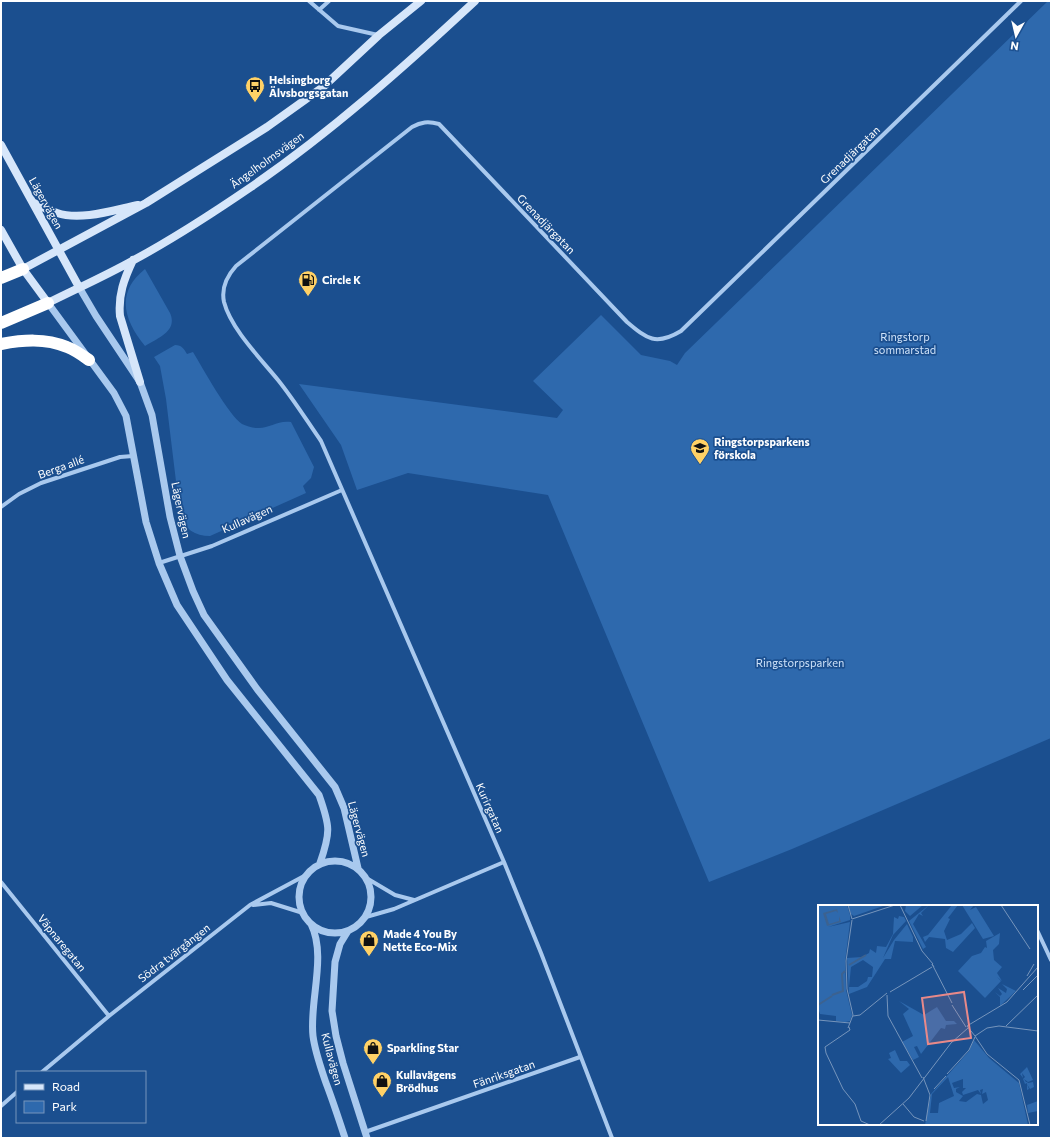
<svg xmlns="http://www.w3.org/2000/svg" width="1052" height="1139" font-family="Commissioner,sans-serif">
<style>
.green{fill:#2e69ad}
.lines{fill:none;stroke-linecap:round;stroke-linejoin:round}
.minor{stroke:#a9c9ee;stroke-width:4}
.tertiary{stroke:#a9c9ee;stroke-width:7}
.secondary{stroke:#d6e6fa;stroke-width:8}
.motorway{stroke:#fff;stroke-width:12}
.labels{text-anchor:middle;stroke-width:3.5;stroke-linejoin:round;paint-order:stroke}
.poi-label{font-size:11px;font-weight:bold;fill:#fff;stroke:#1b4f8f;text-anchor:start}
.street-label{font-size:11px;fill:#fff;stroke:#1b4f8f}
.park-label{font-size:11px;fill:#cfe3fa;stroke:#1b4f8f}
.inset-river{fill:none;stroke:#3c6290;stroke-width:2}
.inset-road{fill:none;stroke:#7695bc;stroke-width:1}
.view{fill:#e88989;fill-opacity:0.15;stroke:#e88989;stroke-width:2}
.inset-edge{fill:none;stroke:#fff;stroke-width:2}
</style>
<rect width="100%" height="100%" fill="#1b4f8f"/>
<path class="green" d="M 1048,1 L 1051,1 L 1051,738 L 792,849 L 709,882 L 548,495 L 408,473 L 357,490 L 341,445 L 299,384 L 557,418 L 563,410 L 533,381 L 601,315 L 641,355 L 670,361 L 677,365 L 685,353 Z
M 145,269 L 170,313 C 178,331 158,338 145,346 C 124,320 115,293 145,269 Z
M 175,345 C 182,345 184,349 187,354 L 193,352 C 202,367 229,416 242,424 C 246,426 252,428 257,428 C 269,429 277,420 291,422 L 314,467 L 311,478 L 303,486 L 306,493 L 210,536 C 195,536 184,529 180,514 L 166,399 L 160,366 L 154,357 Z"/>
<g class="lines">
<path class="minor" d="M 309,1 L 338,26 L 378,35
M 319,10 L 329,1
M 1,507 L 19,494 L 41,483 L 120,457 L 133,456
M 159,563 L 212,546 L 342,490
M 368,879 L 395,895 L 414,900
M 1,882 L 109,1016
M 253,905 L 271,903 L 303,913
M 366,917 L 394,909 L 504,862
M 1037,930 L 1051,960
M 42,1072 L 109,1016 L 250,905 L 306,875
M 1,1106 L 17,1092
M 365,1132 L 580,1057
M 612,1138 L 541,953 L 504,862 L 321,441 C 307,421 294,400 278,380 C 261,359 231,329 224,302 C 221,288 227,276 236,266 L 412,127 C 421,122 428,121 439,124 L 627,322 C 647,339 656,346 681,331 L 1021,1"/>
<path class="tertiary" d="M 79,287 L 96,316 L 140,382 L 152,415 L 170,517 L 180,556 L 193,591 L 204,615 L 257,689 L 335,787 L 344,808 L 358,868
M 48,303 L 114,393 L 126,416 L 146,522 L 159,563 L 177,605 L 227,680 L 319,795 C 330,826 331,832 320,863
M299 897a36 36 0 1 1 72 0a36 36 0 1 1-72 0Z
M 311,924 C 327,956 309,1002 313,1036 C 315,1052 321,1068 326,1083 C 333,1101 339,1120 345,1138
M 348,931 L 340,944 L 335,962 L 332,1011 L 336,1036 L 343,1063 L 367,1138"/>
<path class="secondary" d="M 1,145 L 79,287
M 34,203 C 41,206 49,211 57,213 C 81,221 114,210 138,205
M 1,230 L 23,269 L 48,303 C 76,289 105,276 132,261 C 173,239 213,213 251,187 C 331,132 404,67 475,1
M 133,260 C 124,279 118,295 120,316 L 140,382
M 23,269 L 146,203 L 267,127 L 323,87 L 379,35 L 421,1"/>
<path class="motorway" d="M 1,278 L 23,269
M 1,323 L 48,303
M 1,344 C 23,340 45,338 67,347 C 75,350 82,355 89,360"/>
</g>
<defs>
<g id="bus-pin" transform="scale(1)"><path d="M0 17L-7.5 6A9.5 9.5 0 1 1 7.5 6Z" fill="#ffd166" stroke="#1b4f8f"/><path d="M-5-6H5V4H4V6H2V4H-2V6H-4V4H-5ZM-3.5-4V0h7V-4ZM-3.5 1.2v1.5H-2V1.2ZM2 1.2v1.5H3.5V1.2Z" fill="#111"/></g>
<g id="fuel-pin" transform="scale(1)"><path d="M0 17L-7.5 6A9.5 9.5 0 1 1 7.5 6Z" fill="#ffd166" stroke="#1b4f8f"/><path d="M-5.5-6h7V0h2V4h1.3V-2.5L3-4.5l.8-.8L6-3V5H2.5V1h-1V6h-7ZM-4.2-4.7v3.2H.2V-4.7Z" fill="#111"/></g>
<g id="school-pin" transform="scale(1)"><path d="M0 17L-7.5 6A9.5 9.5 0 1 1 7.5 6Z" fill="#ffd166" stroke="#1b4f8f"/><path d="M0-5L7-2L0 1L-7-2ZM-4 1L0 2.5L4 1V4Q0 6-4 4Z" fill="#111"/></g>
<g id="shop-pin" transform="scale(1)"><path d="M0 17L-7.5 6A9.5 9.5 0 1 1 7.5 6Z" fill="#ffd166" stroke="#1b4f8f"/><path d="M-5-2.5h2.3a2.7 3.5 0 0 1 5.4 0H5L5.5 6h-11ZM-1.5-2.5h3a1.5 2.3 0 0 0-3 0Z" fill="#111"/></g>
</defs>
<g fill-rule="evenodd">
<use href="#bus-pin" x="255" y="86"/>
<use href="#fuel-pin" x="308" y="280"/>
<use href="#school-pin" x="700" y="448"/>
<use href="#shop-pin" x="369" y="940"/>
<use href="#shop-pin" x="373" y="1048"/>
<use href="#shop-pin" x="382" y="1081"/>
</g>
<g class="labels">
<g class="poi-label">
<text x="269" y="84">Helsingborg<tspan x="269" dy="13">Älvsborgsgatan</tspan></text>
<text x="322" y="284">Circle K</text>
<text x="714" y="446">Ringstorpsparkens<tspan x="714" dy="13">förskola</tspan></text>
<text x="383" y="938">Made 4 You By<tspan x="383" dy="13">Nette Eco-Mix</tspan></text>
<text x="387" y="1052">Sparkling Star</text>
<text x="396" y="1079">Kullavägens<tspan x="396" dy="13">Brödhus</tspan></text>
</g>
<g class="street-label">
<text transform="translate(850 155) rotate(-44)" y="4">Grenadjärgatan</text>
<text transform="translate(267 160) rotate(-36)" y="4">Ängelholmsvägen</text>
<text transform="translate(46 203) rotate(61)" y="4">Lägervägen</text>
<text transform="translate(546 224) rotate(46)" y="4">Grenadjärgatan</text>
<text transform="translate(61 467) rotate(-20)" y="4">Berga allé</text>
<text transform="translate(181 510) rotate(78)" y="4">Lägervägen</text>
<text transform="translate(247 519) rotate(-24)" y="4">Kullavägen</text>
<text transform="translate(490 808) rotate(66)" y="4">Kurirgatan</text>
<text transform="translate(359 829) rotate(75)" y="4">Lägervägen</text>
<text transform="translate(62 943) rotate(51)" y="4">Väpnaregatan</text>
<text transform="translate(174 953) rotate(-38)" y="4">Södra tvärgången</text>
<text transform="translate(332 1059) rotate(75)" y="4">Kullavägen</text>
<text transform="translate(504 1074) rotate(-19)" y="4">Fänriksgatan</text>
</g>
<g class="park-label">
<text x="905" y="341">Ringstorp<tspan x="905" dy="13">sommarstad</tspan></text>
<text x="800" y="667">Ringstorpsparken</text>
</g>
</g>
<g transform="translate(818 905)">
<rect width="220" height="220" fill="#1b4f8f"/>
<path d="M 1,0 L 29,0 L 32,10 L 32,15 L 10,22 L 32,17 L 27,57 L 28,85 L 34,110 L 32,116 L 27,117 L 1,114 L 18,116 L 18,111 L 2,109 L 0,103 ZM 30,0 L 68,0 L 36,11 L 33,9 ZM 88,0 L 105,0 L 92,11 L 87,6 ZM 111,0 L 103,8 L 105,11 L 101,9 L 95,19 L 108,42 L 105,44 L 91,16 ZM 134,0 L 140,0 L 130,13 L 132,14 L 126,26 L 129,35 L 143,29 L 154,18 L 157,23 L 135,47 L 128,43 L 127,34 L 111,32 L 107,37 L 105,32 L 110,30 ZM 144,0 L 156,0 L 152,5 L 158,2 L 176,31 L 165,34 ZM 81,11 L 86,12 L 88,16 L 75,30 L 65,53 L 76,35 L 89,19 L 95,32 L 95,37 L 77,36 L 73,54 L 67,54 L 49,82 L 31,89 L 29,53 L 44,52 L 51,48 L 52,44 L 58,48 L 59,41 L 68,42 L 75,29 L 76,12 L 80,14 ZM 45,55 L 55,62 L 54,72 L 50,72 L 49,76 L 40,82 L 31,82 L 33,62 ZM 182,28 L 181,39 L 175,45 L 176,55 L 184,62 L 179,68 L 184,76 L 179,72 L 183,76 L 167,93 L 140,66 L 154,51 L 163,48 L 167,42 L 169,43 L 168,36 ZM 184,79 L 198,86 L 182,101 L 182,92 L 177,87 L 182,91 L 184,89 L 180,83 L 188,88 L 189,84 ZM 81,96 L 106,110 L 119,102 L 128,116 L 136,116 L 139,119 L 128,120 L 127,124 L 123,123 L 103,149 L 99,141 L 96,142 L 101,152 L 95,155 L 84,137 L 95,131 L 85,109 L 91,104 ZM 156,135 L 171,153 L 201,178 L 210,220 L 107,220 L 113,189 L 151,146 ZM 130,172 L 136,191 L 121,198 L 120,208 L 112,208 L 114,189 ZM 145,174 L 145,183 L 148,183 L 144,187 L 145,190 L 160,185 L 163,189 L 162,185 L 165,184 L 164,189 L 168,187 L 170,195 L 165,199 L 163,190 L 159,189 L 148,197 L 141,196 L 145,191 L 138,187 L 138,184 L 142,182 L 136,183 L 134,178 ZM 77,145 L 82,156 L 89,156 L 92,160 L 83,168 L 70,154 L 73,153 L 71,148 ZM 209,162 L 215,175 L 210,177 L 206,174 L 208,177 L 209,177 L 210,178 L 215,177 L 216,182 L 212,184 L 209,179 L 211,184 L 209,185 L 209,178 L 207,179 L 205,174 L 207,172 L 204,168 L 205,173 L 202,169 ZM 220,196 L 220,206 L 210,208 L 209,200 Z" fill="#2e69ad" fill-rule="evenodd"/>
<path d="M 19,4 L 20,8 L 18,6 L 8,9 L 11,19 L 21,16 L 21,11 L 23,17 L 9,21 L 5,8 Z" fill="#3c6290"/>
<path class="inset-river" d="M 31,60 L 48,50M 14,90 L 25,86 L 24,69 L 27,66M 0,100 L 14,91"/>
<path class="inset-road" d="M 30,0 L 34,14M 82,0 L 104,46 L 115,59M 183,0 L 212,44M 34,14 L 77,0M 116,62 L 114,59 L 134,98M 209,71 L 216,59M 205,85 L 220,70M 72,87 L 114,62M 69,90 L 70,111 L 104,173M 134,100 L 148,122M 35,111 L 42,110 L 69,88M 0,115 L 32,118M 149,121 L 157,131M 149,121 L 189,97 L 220,62M 188,121 L 220,90M 31,122 L 32,125 L 7,142 L 8,148 L 25,184 L 37,199 L 43,216 L 52,220M 30,123 L 35,110 L 29,84 L 28,56 L 34,15M 157,131 L 169,149 L 201,175 L 212,220M 157,131 L 169,123 L 181,121 L 220,126M 129,169 L 151,145 L 157,132M 105,172 L 112,190 L 108,216M 116,184 L 128,171M 85,199 L 96,212 L 106,216M 61,220 L 91,193 L 133,138 L 150,123"/>
<path class="view" d="M 146,87 L 153,133 L 110,139 L 104,93 Z"/>
<rect width="220" height="220" class="inset-edge"/>
</g>
<rect width="1052" height="1139" fill="none" stroke="#ffffff" stroke-width="4"/>
<rect x="16" y="1071" width="130" height="52" fill="#1b4f8f" stroke="#7695bc"/>
<rect x="24" y="1084" width="20" height="6" fill="#d6e6fa" stroke="#7695bc"/>
<text x="52" y="1091" font-size="12" fill="#ffffff">Road</text>
<rect x="24" y="1101" width="20" height="12" fill="#2e69ad" stroke="#7695bc"/>
<text x="52" y="1111" font-size="12" fill="#ffffff">Park</text>
<g transform="translate(1016 36) rotate(188)" stroke="#1b4f8f" stroke-width="3" paint-order="stroke">
<path d="M0-3L7 15L0 10L-7 15Z" fill="#ffffff"/>
<text y="-6" font-size="11" font-weight="bold" text-anchor="middle" fill="#ffffff">N</text>
</g>
</svg>
